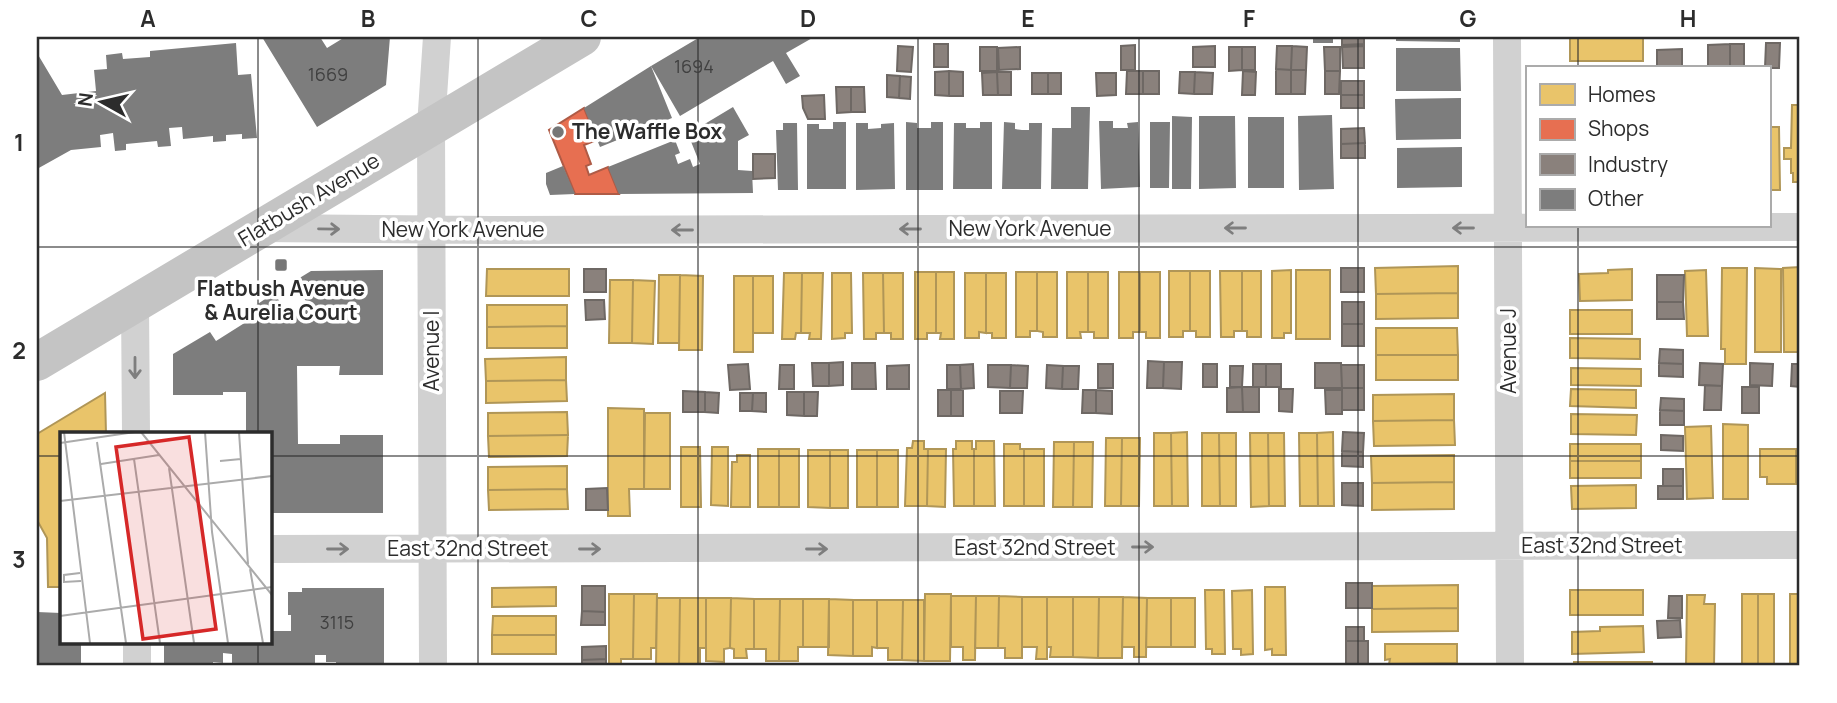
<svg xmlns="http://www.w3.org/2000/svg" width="1837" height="703" font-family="Manrope,sans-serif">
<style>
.homes{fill:#e9c46a;stroke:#b09657;stroke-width:2}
.shops{fill:#e76f51;stroke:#af5b46;stroke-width:2}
.industry{fill:#8a817c;stroke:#6e6864;stroke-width:2}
.building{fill:#7d7d7d}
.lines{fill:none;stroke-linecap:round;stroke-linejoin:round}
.minor{stroke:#d1d1d1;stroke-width:28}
.primary{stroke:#c4c4c4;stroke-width:38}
.oneway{stroke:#7e7e7e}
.grid{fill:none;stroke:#2c2c2c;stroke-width:2;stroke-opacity:0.55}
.poi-dot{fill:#767676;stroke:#fff;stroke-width:2.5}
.labels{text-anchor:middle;stroke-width:7;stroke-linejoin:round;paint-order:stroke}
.number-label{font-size:18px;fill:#404040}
.poi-label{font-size:21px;font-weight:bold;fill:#2c2c2c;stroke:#fff;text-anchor:start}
.street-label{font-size:21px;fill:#2c2c2c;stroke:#fff}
.inset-road{fill:none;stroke:#ababab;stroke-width:2}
.view{fill:#d62828;fill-opacity:0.15;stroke:#d62828;stroke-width:3.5}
.inset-edge{fill:none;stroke:#2c2c2c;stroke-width:3.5}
.neatline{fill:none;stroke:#2c2c2c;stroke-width:2.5}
.grid-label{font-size:23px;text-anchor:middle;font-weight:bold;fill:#2c2c2c}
</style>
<rect width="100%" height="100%" fill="#fff"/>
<path class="homes" d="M 1570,37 L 1643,38 L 1643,61 L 1570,61 Z
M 1792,105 L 1800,105 L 1800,182 L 1793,182 L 1793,173 L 1791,173 L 1791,159 L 1784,159 L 1784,148 L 1791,148 Z
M 1769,127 L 1779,127 L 1780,190 L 1769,190 Z
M 1458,266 L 1458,293 L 1376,294 L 1375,268 Z
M 1800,267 L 1800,352 L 1784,352 L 1783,268 Z
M 1722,268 L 1747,268 L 1746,364 L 1725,364 L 1725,349 L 1721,349 Z
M 1755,268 L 1781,269 L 1781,352 L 1755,352 Z
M 487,269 L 569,269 L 569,296 L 486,296 Z
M 1632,269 L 1632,300 L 1580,301 L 1579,274 L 1608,273 L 1608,270 Z
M 1291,270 L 1291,333 L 1284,333 L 1284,338 L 1272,338 L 1272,271 Z
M 1296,270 L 1330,270 L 1330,339 L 1296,339 Z
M 1706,270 L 1708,336 L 1687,336 L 1685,271 Z
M 1169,271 L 1190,271 L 1190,331 L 1183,331 L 1183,337 L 1169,337 Z
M 1190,271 L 1210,271 L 1210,337 L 1196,337 L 1196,331 L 1190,331 Z
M 1220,271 L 1242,271 L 1242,331 L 1234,331 L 1234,337 L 1221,337 Z
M 1242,271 L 1261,271 L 1261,337 L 1247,337 L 1247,331 L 1242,331 Z
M 915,272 L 936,272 L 936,333 L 927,333 L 927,339 L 915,339 Z
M 936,272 L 954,272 L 954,339 L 940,339 L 941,333 L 936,333 Z
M 1016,272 L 1037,272 L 1037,331 L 1030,331 L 1030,337 L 1016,337 Z
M 1037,272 L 1057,272 L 1057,337 L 1043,337 L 1043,332 L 1037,331 Z
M 1067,272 L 1088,272 L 1088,332 L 1080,332 L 1081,338 L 1067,338 Z
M 1088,272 L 1108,272 L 1108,338 L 1094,338 L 1094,332 L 1088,332 Z
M 1119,272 L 1140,272 L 1140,332 L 1133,332 L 1133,338 L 1119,338 Z
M 1140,272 L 1160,272 L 1160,338 L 1146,338 L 1146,332 L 1140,332 Z
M 784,273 L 802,273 L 801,333 L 796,333 L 795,339 L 782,339 Z
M 802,273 L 823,273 L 821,339 L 809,339 L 810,333 L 801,333 Z
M 832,273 L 851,273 L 852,333 L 845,333 L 845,338 L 832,339 Z
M 863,273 L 883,273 L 884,333 L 876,333 L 876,339 L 864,339 Z
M 883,273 L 903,273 L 903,339 L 891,339 L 891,333 L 884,333 Z
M 965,273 L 986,273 L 986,333 L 979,332 L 979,338 L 965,338 Z
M 986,273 L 1006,273 L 1006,338 L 992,338 L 992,333 L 986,333 Z
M 659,275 L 680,275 L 679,343 L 658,343 Z
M 680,275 L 703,276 L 702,350 L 679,350 Z
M 734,276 L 753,276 L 753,352 L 734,352 Z
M 753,276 L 773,276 L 773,333 L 753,333 Z
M 610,280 L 633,280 L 632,343 L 609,343 Z
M 633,280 L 655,281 L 653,344 L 632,343 Z
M 1458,293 L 1458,318 L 1376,319 L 1376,294 Z
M 487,305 L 567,305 L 567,326 L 487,327 Z
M 1570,310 L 1632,310 L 1632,334 L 1570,334 Z
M 567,326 L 567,348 L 487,348 L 487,327 Z
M 1376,328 L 1457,328 L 1458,355 L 1376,355 Z
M 1570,338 L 1640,339 L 1640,359 L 1570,358 Z
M 1376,355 L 1458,355 L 1458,380 L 1376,380 Z
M 566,357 L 566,380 L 486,381 L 485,359 Z
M 1571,368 L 1641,369 L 1641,386 L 1571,385 Z
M 566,380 L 567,401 L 486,403 L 486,381 Z
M 1571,389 L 1636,390 L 1636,408 L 1570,406 Z
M 105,393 L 106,434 L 61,434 L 61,587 L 48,587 L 47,538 L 37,520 L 37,434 Z
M 1454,394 L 1454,420 L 1373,421 L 1373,395 Z
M 608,408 L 644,409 L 644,489 L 629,489 L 630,516 L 608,516 Z
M 567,412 L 568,435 L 488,436 L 488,413 Z
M 645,413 L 670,413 L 670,489 L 644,489 Z
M 1571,414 L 1637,415 L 1636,435 L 1571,434 Z
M 1454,420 L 1455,445 L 1374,446 L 1373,421 Z
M 1723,424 L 1748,425 L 1748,499 L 1723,499 Z
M 1711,426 L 1713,498 L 1687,499 L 1685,427 Z
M 1187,432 L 1188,506 L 1172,506 L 1171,433 Z
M 1333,432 L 1334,506 L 1318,506 L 1317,433 Z
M 1154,433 L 1171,433 L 1172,506 L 1154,506 Z
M 1202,433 L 1219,433 L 1220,506 L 1202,506 Z
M 1219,433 L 1236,433 L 1236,506 L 1220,506 Z
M 1250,433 L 1268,433 L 1269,506 L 1251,507 Z
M 1268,433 L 1284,433 L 1285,506 L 1269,506 Z
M 1299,433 L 1317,433 L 1318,506 L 1300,506 Z
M 568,435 L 567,456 L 489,457 L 488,436 Z
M 1106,438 L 1122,438 L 1121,506 L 1105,506 Z
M 1122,438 L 1140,438 L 1139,506 L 1121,506 Z
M 913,441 L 924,441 L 924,449 L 928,449 L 927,506 L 905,506 L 907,448 L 912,448 Z
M 956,441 L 972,441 L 972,449 L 974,449 L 974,506 L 954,506 L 953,449 L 956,449 Z
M 976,441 L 994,441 L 995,506 L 974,506 L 974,449 L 976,449 Z
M 1054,442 L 1074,442 L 1073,507 L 1053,507 Z
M 1074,442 L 1093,442 L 1092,507 L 1073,507 Z
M 1004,444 L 1020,444 L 1020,449 L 1024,449 L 1024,506 L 1004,506 Z
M 1570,444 L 1641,444 L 1641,461 L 1570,461 Z
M 681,447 L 700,447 L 701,507 L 681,507 Z
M 712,447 L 728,447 L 728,506 L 711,505 Z
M 758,449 L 779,449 L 779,507 L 758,507 Z
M 779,449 L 799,449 L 799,507 L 779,507 Z
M 928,449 L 946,449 L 945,507 L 927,506 Z
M 1024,449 L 1044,449 L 1044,506 L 1024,506 Z
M 1760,449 L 1796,449 L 1796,484 L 1767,484 L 1767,477 L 1760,477 Z
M 808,450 L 830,450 L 830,508 L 808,507 Z
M 830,450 L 848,450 L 848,508 L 830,508 Z
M 857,450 L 877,450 L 877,507 L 857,507 Z
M 877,450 L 898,450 L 898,507 L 877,507 Z
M 737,455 L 750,455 L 750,507 L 731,507 L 732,462 L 737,462 Z
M 1454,455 L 1454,482 L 1372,483 L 1371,456 Z
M 1570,461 L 1641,461 L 1641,478 L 1570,478 Z
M 567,466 L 567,489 L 488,490 L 488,467 Z
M 1454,482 L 1454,509 L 1372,510 L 1372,483 Z
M 1636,485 L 1636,508 L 1572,509 L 1571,486 Z
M 567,489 L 568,509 L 489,510 L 488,490 Z
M 1458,585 L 1458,608 L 1372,609 L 1372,586 Z
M 556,587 L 556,606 L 492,607 L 492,588 Z
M 1265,587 L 1285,587 L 1286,655 L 1272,655 L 1272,649 L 1265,650 Z
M 1205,590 L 1224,590 L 1225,654 L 1212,654 L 1212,649 L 1206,649 Z
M 1252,590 L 1253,654 L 1241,655 L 1241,649 L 1233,649 L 1232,591 Z
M 1570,590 L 1643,590 L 1643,615 L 1570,615 Z
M 609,594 L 634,594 L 633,659 L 621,659 L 621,666 L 609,666 Z
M 634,594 L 657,594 L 656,648 L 651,648 L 651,659 L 633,659 Z
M 925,594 L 951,594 L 950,661 L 924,661 Z
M 1742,594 L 1758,594 L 1758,664 L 1742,664 Z
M 1758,594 L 1774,594 L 1774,666 L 1758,666 Z
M 1790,594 L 1800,594 L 1800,666 L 1790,666 Z
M 1687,595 L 1705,595 L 1704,604 L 1715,604 L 1714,666 L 1686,666 Z
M 951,596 L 976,596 L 975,660 L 963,660 L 963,647 L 951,647 Z
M 976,596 L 999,596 L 998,648 L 975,648 Z
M 999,596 L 1022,597 L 1022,658 L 1005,658 L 1005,648 L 998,648 Z
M 1022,597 L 1047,597 L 1047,659 L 1036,659 L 1037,647 L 1022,647 Z
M 1047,597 L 1073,597 L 1073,657 L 1050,657 L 1051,647 L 1047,647 Z
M 1073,597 L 1099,597 L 1098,658 L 1073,657 Z
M 1099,597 L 1123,597 L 1122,658 L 1098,658 Z
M 1123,597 L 1147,598 L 1146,657 L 1134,657 L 1134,647 L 1122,647 Z
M 657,598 L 680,598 L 679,666 L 656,666 Z
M 680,598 L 706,598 L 706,648 L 700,648 L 700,665 L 679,665 Z
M 706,598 L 731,598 L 730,648 L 724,649 L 724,662 L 706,661 Z
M 731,598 L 754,599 L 754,649 L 746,649 L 747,658 L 734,658 L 734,649 L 730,648 Z
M 1147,598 L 1171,598 L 1171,647 L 1146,647 Z
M 1171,598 L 1195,598 L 1195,647 L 1171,647 Z
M 754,599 L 780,599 L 779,661 L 766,661 L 766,649 L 754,649 Z
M 780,599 L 803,599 L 803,647 L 798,647 L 798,661 L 779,661 Z
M 803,599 L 829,599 L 829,647 L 803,647 Z
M 829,599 L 853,600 L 853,656 L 828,655 Z
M 853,600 L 877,600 L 877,648 L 872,647 L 872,656 L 853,656 Z
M 877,600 L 903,600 L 902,660 L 888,660 L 888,648 L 877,648 Z
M 903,600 L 924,600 L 924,661 L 902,660 Z
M 1458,608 L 1458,631 L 1372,632 L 1372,609 Z
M 493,616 L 556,616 L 556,635 L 492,635 Z
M 1643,626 L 1644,652 L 1572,654 L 1572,632 L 1600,631 L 1600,627 Z
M 492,635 L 556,635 L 556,654 L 492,654 Z
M 1385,644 L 1457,644 L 1457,663 L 1389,664 L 1390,659 L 1385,660 Z
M 1574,662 L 1652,662 L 1652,666 L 1574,666 Z
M 1457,663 L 1457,666 L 1390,666 L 1389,664 Z"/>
<path class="shops" d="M 584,108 L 597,140 L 584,145 L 591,164 L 586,166 L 589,175 L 608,167 L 619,194 L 575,194 L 549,130 Z"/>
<path class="industry" d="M 1342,37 L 1364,37 L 1364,44 L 1342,45 Z
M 1766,43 L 1780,43 L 1779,68 L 1765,68 Z
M 934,44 L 948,44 L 948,67 L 934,67 Z
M 1730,44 L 1744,44 L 1744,67 L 1730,67 Z
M 1730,44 L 1730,67 L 1708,68 L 1708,45 Z
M 1135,45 L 1135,70 L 1121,70 L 1121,46 Z
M 898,46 L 913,47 L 911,72 L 897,71 Z
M 1215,46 L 1215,67 L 1193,67 L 1193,47 Z
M 1277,46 L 1292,46 L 1291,70 L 1276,69 Z
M 1292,46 L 1307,47 L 1306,70 L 1291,70 Z
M 1364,46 L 1364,68 L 1343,68 L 1342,47 Z
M 980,47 L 997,47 L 997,71 L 980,71 Z
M 1020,47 L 1020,69 L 999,70 L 998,48 Z
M 1229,47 L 1242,47 L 1242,70 L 1229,71 Z
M 1242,47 L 1255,47 L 1255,70 L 1242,70 Z
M 1324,47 L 1340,47 L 1340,71 L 1325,71 Z
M 1682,49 L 1682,68 L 1657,68 L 1657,50 Z
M 1276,69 L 1291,70 L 1291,94 L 1276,94 Z
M 1291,70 L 1306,70 L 1305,94 L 1291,94 Z
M 949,71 L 963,72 L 963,96 L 949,96 Z
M 949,71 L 949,96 L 935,95 L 935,72 Z
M 1127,71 L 1143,71 L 1143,94 L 1126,94 Z
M 1143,71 L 1159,71 L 1159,94 L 1143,94 Z
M 1243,71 L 1256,72 L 1255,95 L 1242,95 Z
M 1325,71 L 1340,71 L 1339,94 L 1325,94 Z
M 997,72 L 1011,72 L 1011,95 L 998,95 Z
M 997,72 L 998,95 L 983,95 L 982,73 Z
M 1180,72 L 1195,72 L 1194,94 L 1179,93 Z
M 1195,72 L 1213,73 L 1212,94 L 1194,94 Z
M 1032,73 L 1048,73 L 1048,94 L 1032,94 Z
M 1048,73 L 1061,73 L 1061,94 L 1048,94 Z
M 1096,73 L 1116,73 L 1116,95 L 1097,96 Z
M 887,75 L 900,76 L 899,98 L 887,97 Z
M 900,76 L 911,77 L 910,99 L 899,98 Z
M 1341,81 L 1364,81 L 1364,95 L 1341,95 Z
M 836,87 L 851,87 L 851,112 L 837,113 Z
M 851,87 L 864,87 L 865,112 L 851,112 Z
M 824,95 L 825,119 L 808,119 L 803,108 L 802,96 Z
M 1341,95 L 1364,95 L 1364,108 L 1341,108 Z
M 1364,128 L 1365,143 L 1341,144 L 1341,129 Z
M 1365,143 L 1365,158 L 1341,158 L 1341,144 Z
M 753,154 L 775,154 L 775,178 L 753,179 Z
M 1341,268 L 1364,268 L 1364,292 L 1341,292 Z
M 584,269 L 606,269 L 606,292 L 584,292 Z
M 1657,275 L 1684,275 L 1683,302 L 1657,302 Z
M 585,300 L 604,300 L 605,319 L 586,320 Z
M 1342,302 L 1364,302 L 1364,324 L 1342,324 Z
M 1657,302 L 1683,302 L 1684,319 L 1657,319 Z
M 1342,324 L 1364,324 L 1364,346 L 1342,346 Z
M 1660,349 L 1683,350 L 1683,364 L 1659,363 Z
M 1148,361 L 1164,362 L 1163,388 L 1147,388 Z
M 843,362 L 843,385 L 829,386 L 829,363 Z
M 1164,362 L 1182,362 L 1181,389 L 1163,388 Z
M 812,363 L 829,363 L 829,386 L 813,386 Z
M 852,363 L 875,363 L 876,389 L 852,389 Z
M 1315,363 L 1341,363 L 1342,388 L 1315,388 Z
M 1659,363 L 1683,364 L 1683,377 L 1659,376 Z
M 1700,363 L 1723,364 L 1722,386 L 1699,385 Z
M 1750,363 L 1773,364 L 1772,386 L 1750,385 Z
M 748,364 L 750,389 L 730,390 L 728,365 Z
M 973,364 L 974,388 L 961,389 L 960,365 Z
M 1098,364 L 1113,364 L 1113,388 L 1098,388 Z
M 1203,364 L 1217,364 L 1217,387 L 1203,387 Z
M 1253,364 L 1266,364 L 1266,387 L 1253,387 Z
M 1266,364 L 1281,364 L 1281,387 L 1266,387 Z
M 1792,364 L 1800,364 L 1800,387 L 1791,386 Z
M 780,365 L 794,365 L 794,389 L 779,389 Z
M 909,365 L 909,389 L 887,389 L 887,366 Z
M 947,365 L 960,365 L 961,389 L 947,389 Z
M 988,365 L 1011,365 L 1010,388 L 988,387 Z
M 1011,365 L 1028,366 L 1027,388 L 1010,388 Z
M 1047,365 L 1063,366 L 1062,389 L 1046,388 Z
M 1341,365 L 1364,365 L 1364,388 L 1342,388 Z
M 1063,366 L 1079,366 L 1078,389 L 1062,389 Z
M 1230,366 L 1243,366 L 1242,387 L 1230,387 Z
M 1705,385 L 1722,386 L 1721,410 L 1704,410 Z
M 1242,387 L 1259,387 L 1259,412 L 1243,412 Z
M 1242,387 L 1243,412 L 1227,412 L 1227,388 Z
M 1742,387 L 1759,387 L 1759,413 L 1742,413 Z
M 1342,388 L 1364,388 L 1364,410 L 1342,410 Z
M 1279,389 L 1293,389 L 1292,412 L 1279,411 Z
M 938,390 L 951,390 L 951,416 L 938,416 Z
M 951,390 L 963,390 L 963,416 L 951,416 Z
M 1083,390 L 1096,390 L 1096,413 L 1082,413 Z
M 1096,390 L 1112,391 L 1112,414 L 1096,413 Z
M 1325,390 L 1342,390 L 1342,414 L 1326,414 Z
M 683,391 L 705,392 L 705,412 L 683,412 Z
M 1000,391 L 1023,391 L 1022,413 L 1000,413 Z
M 705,392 L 719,393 L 718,413 L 705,412 Z
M 787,392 L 804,392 L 804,416 L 787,415 Z
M 804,392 L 818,392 L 817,416 L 804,416 Z
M 740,393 L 753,393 L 752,411 L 740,411 Z
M 753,393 L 766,393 L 766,412 L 752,411 Z
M 1661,398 L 1684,399 L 1684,411 L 1660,410 Z
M 1660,410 L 1684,411 L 1684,425 L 1660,425 Z
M 1343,432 L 1364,433 L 1363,452 L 1342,451 Z
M 1661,435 L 1683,436 L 1683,451 L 1661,450 Z
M 1342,451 L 1363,452 L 1363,467 L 1342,466 Z
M 1663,469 L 1683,469 L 1683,486 L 1663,486 Z
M 1342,483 L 1363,483 L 1363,506 L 1342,505 Z
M 1658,486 L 1683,486 L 1683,499 L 1658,499 Z
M 607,488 L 608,510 L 586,510 L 586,489 Z
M 1346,583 L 1372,583 L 1372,608 L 1346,608 Z
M 582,586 L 605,586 L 605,612 L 582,611 Z
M 1669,596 L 1682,596 L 1682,618 L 1668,618 Z
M 582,611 L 605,612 L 605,625 L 581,625 Z
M 1680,620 L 1681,637 L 1658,638 L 1657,621 Z
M 1346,627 L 1364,627 L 1364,641 L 1346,641 Z
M 1346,641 L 1368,641 L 1368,664 L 1346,664 Z
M 606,646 L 606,659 L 582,660 L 582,647 Z
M 606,659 L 606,666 L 582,666 L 582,660 Z"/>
<path class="building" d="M 262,37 L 320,37 L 327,48 L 345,37 L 390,37 L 386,85 L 317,127 Z
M 700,37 L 814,37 L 786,53 L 800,76 L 786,84 L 773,61 L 680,116 L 651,66 L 672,118 L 600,147 L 584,108 L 651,66 Z
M 1313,37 L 1333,37 L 1333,43 L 1313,43 Z
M 1396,37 L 1460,37 L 1460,42 L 1396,41 Z
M 236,43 L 238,75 L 251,74 L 257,138 L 242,139 L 242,134 L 226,135 L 226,141 L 213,142 L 213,136 L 183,139 L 182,127 L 169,128 L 171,146 L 158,147 L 157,141 L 126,144 L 126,150 L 115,151 L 113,133 L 100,135 L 101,147 L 71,150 L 37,169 L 37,53 L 62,95 L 96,91 L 94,70 L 107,69 L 106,55 L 122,53 L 123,59 L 150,57 L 150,51 Z
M 1396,48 L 1460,48 L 1461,91 L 1396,91 Z
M 1461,98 L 1461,139 L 1396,140 L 1395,99 Z
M 733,107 L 749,135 L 738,141 L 738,170 L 752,171 L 753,193 L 619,194 L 608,167 L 675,140 L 680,153 L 675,155 L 678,164 L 690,159 L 693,167 L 700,164 L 688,134 Z
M 1071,107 L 1090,107 L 1088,189 L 1051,189 L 1052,128 L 1071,128 Z
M 1332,115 L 1334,189 L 1299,190 L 1298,116 Z
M 1172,116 L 1192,117 L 1191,189 L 1172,189 Z
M 1199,116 L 1235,116 L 1236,188 L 1199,189 Z
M 1248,117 L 1284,117 L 1284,188 L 1248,188 Z
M 1099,121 L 1113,121 L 1113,128 L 1128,128 L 1127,123 L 1138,122 L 1140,187 L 1101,189 Z
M 833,122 L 846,122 L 846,189 L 807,189 L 807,124 L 819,124 L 819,129 L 833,129 Z
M 906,122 L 917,123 L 917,128 L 931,128 L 931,122 L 943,122 L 943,190 L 906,190 Z
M 980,122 L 992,122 L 992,189 L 953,189 L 954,123 L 966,123 L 966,128 L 980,128 Z
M 1004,122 L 1015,123 L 1015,129 L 1022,130 L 1029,130 L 1029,123 L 1042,123 L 1041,189 L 1002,189 Z
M 1150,122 L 1170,122 L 1169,188 L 1150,188 Z
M 783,123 L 797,123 L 798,190 L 778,190 L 776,130 L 783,130 Z
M 856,123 L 868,123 L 868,129 L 881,128 L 881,124 L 894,123 L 895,189 L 856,190 Z
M 1462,147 L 1462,187 L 1397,188 L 1397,148 Z
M 563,166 L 575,194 L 550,195 L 546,184 L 546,173 Z
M 383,270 L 383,375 L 339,375 L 340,366 L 297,366 L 298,444 L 340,444 L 340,435 L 383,435 L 383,513 L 270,513 L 270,433 L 246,433 L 246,392 L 223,392 L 223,395 L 173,395 L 173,354 L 210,332 L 216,341 L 254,317 L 249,310 L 274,293 L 291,319 L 297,315 L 295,313 L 308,304 L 293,282 L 311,271 Z
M 302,588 L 384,588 L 384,666 L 336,666 L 336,662 L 326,662 L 326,655 L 315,655 L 315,666 L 232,666 L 232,654 L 223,653 L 223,663 L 213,662 L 213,666 L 164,666 L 164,642 L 270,642 L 270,631 L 291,631 L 291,615 L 288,615 L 288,592 L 302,592 Z
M 37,612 L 61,613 L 61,642 L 81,642 L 81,666 L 37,666 Z"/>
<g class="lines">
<path class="minor" d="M 1507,37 L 1510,666
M 260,228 L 491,230 L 1800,227
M 135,303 L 136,434
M 270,549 L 1800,545
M 137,642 L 137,666
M 433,666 L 431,126 L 437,37"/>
<path class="primary" d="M 37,362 L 582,37"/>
</g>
<defs><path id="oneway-shaft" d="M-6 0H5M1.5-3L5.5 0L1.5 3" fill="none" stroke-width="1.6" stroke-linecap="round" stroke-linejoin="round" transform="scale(1.75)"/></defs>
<g class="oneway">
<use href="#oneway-shaft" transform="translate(1235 228) rotate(180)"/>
<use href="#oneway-shaft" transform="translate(1463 228) rotate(180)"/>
<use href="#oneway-shaft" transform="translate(329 229) rotate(1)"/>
<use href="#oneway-shaft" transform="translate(910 229) rotate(180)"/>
<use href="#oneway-shaft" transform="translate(682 230) rotate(180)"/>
<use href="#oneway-shaft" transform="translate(135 368) rotate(90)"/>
<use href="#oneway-shaft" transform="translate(1143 547)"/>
<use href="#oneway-shaft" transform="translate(338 549)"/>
<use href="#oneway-shaft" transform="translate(590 549)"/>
<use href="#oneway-shaft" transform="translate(817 549)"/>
</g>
<path class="grid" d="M 258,37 L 258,434M 478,37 L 478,666M 698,37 L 698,666M 918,37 L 918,666M 1139,37 L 1139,666M 1358,37 L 1358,666M 1578,37 L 1578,68M 1578,226 L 1578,666M 37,247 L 1800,247M 37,456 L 61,456M 270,456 L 1800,456M 258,642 L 258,666"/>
<g class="poi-dot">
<circle cx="558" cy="132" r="7"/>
<rect x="274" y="258" width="14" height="14" rx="3.5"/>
</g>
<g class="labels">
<g class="number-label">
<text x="694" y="73">1694</text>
<text x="328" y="81">1669</text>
<text x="337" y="629">3115</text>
</g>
<g class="poi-label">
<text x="572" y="139">The Waffle Box</text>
<text x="281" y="296" text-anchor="middle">Flatbush Avenue<tspan x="281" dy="24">&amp; Aurelia Court</tspan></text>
</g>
<g class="street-label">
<text transform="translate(309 200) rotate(-31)" y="7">Flatbush Avenue</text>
<text x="1030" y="236">New York Avenue</text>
<text x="463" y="237">New York Avenue</text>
<text transform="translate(432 351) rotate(-90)" y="7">Avenue I</text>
<text transform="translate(1509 351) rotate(-90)" y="7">Avenue J</text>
<text x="1602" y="553">East 32nd Street</text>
<text x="1035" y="555">East 32nd Street</text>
<text x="468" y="556">East 32nd Street</text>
</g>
</g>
<g transform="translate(60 432)">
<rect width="212" height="212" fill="#fff"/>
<path class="inset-road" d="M 4,0 L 30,211M 81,0 L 212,163M 145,0 L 152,100 L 168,211M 179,0 L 188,132M 37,10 L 66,211M 0,11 L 75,0M 74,27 L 100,211M 160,29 L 181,27M 41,32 L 99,23M 109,36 L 134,211M 0,69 L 212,44M 190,137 L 203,211M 20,141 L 4,143 L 4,150 L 21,149M 0,184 L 212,155"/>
<path class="view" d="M 129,5 L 156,197 L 83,207 L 56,15 Z"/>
<rect width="212" height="212" class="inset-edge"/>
</g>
<rect width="1837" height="703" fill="none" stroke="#ffffff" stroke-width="77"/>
<rect x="1526" y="66" width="245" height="161" fill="#ffffff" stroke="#ababab" stroke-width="2"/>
<rect x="1540" y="84" width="35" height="21" fill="#e9c46a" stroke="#ababab" stroke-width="2"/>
<text x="1588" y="102" font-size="21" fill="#2c2c2c">Homes</text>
<rect x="1540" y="119" width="35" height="21" fill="#e76f51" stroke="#ababab" stroke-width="2"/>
<text x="1588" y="136" font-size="21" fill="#2c2c2c">Shops</text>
<rect x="1540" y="154" width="35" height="21" fill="#8a817c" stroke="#ababab" stroke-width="2"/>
<text x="1588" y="172" font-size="21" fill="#2c2c2c">Industry</text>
<rect x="1540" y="189" width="35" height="21" fill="#7d7d7d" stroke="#ababab" stroke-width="2"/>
<text x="1588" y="206" font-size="21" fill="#2c2c2c">Other</text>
<g transform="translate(102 102) rotate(278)" stroke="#ffffff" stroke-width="5" paint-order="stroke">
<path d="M0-5L12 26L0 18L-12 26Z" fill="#2c2c2c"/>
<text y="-10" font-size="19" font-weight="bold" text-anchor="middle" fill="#2c2c2c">N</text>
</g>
<rect x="38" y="38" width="1760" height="626" class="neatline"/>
<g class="grid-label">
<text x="148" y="27">A</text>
<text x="368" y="27">B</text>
<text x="589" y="27">C</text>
<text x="808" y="27">D</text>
<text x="1028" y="27">E</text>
<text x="1249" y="27">F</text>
<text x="1468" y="27">G</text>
<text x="1688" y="27">H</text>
<text x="19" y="151">1</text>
<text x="19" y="359">2</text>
<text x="19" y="568">3</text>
</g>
</svg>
